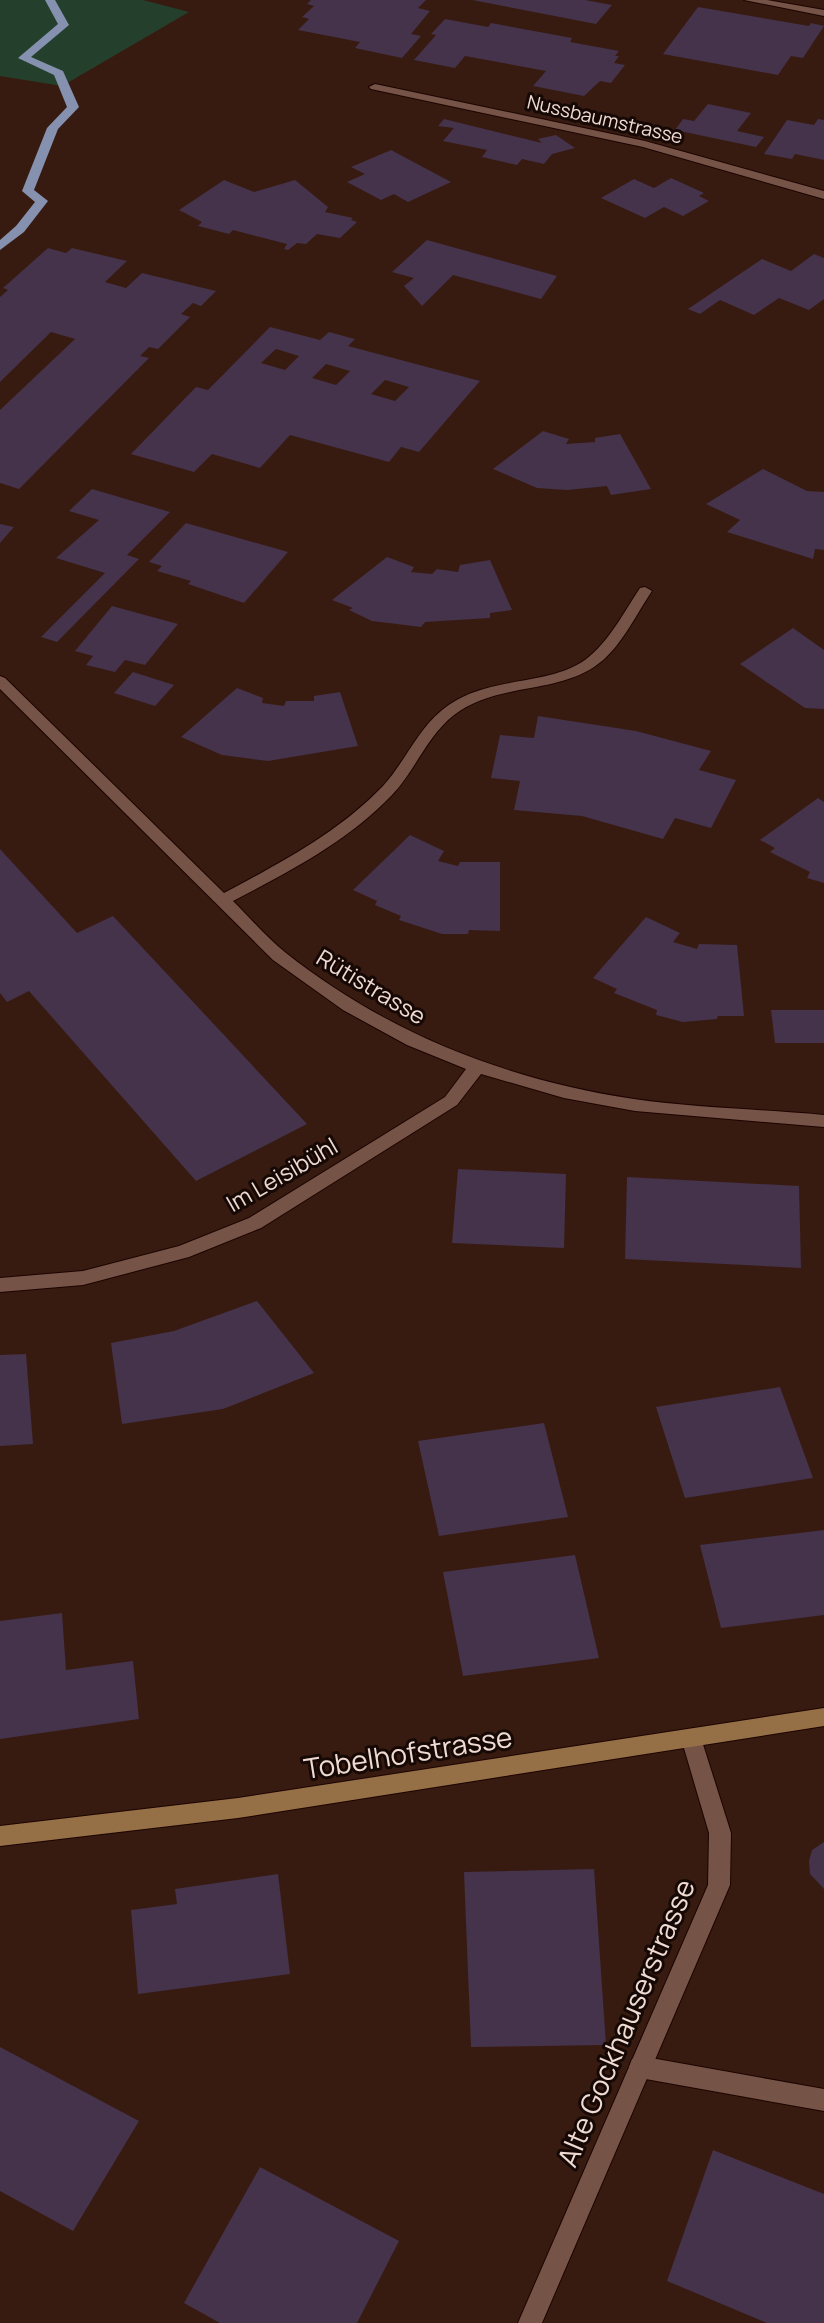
<svg xmlns="http://www.w3.org/2000/svg" width="824" height="2323" font-family="Manrope,sans-serif">
<style>
.green{fill:#24402d}
.lines{fill:none;stroke-linecap:round;stroke-linejoin:round}
.stream{fill:#8591af;fill-rule:evenodd}
.building{fill:#45324b;fill-rule:evenodd}
.service-casing{stroke:#1d0400;stroke-width:2}
.minor-casing{stroke:#1d0400;stroke-width:2}
.secondary-casing{stroke:#1d0400;stroke-width:2}
.service{fill:#755347;fill-rule:evenodd}
.minor{fill:#755347;fill-rule:evenodd}
.secondary{fill:#956f46;fill-rule:evenodd}
.labels{text-anchor:middle;stroke-width:6;stroke-linejoin:round;paint-order:stroke}
.far-street-label{font-size:19px;fill:#efdbd3;stroke:#160905}
.street-label{font-size:23px;fill:#efdbd3;stroke:#160905}
.near-street-label{font-size:28px;fill:#efdbd3;stroke:#160905}
</style>
<rect width="100%" height="100%" fill="#371b10"/>
<path class="green" d="M 0,0 L 143,0 L 189,12 L 62,86 L 0,76 Z"/>
<g class="lines">
<path class="stream" d="M 45,0 L 55,0 L 69,25 L 31,57 L 63,71 L 79,107 L 58,129 L 34,190 L 48,201 L 24,232 L 0,250 L 0,240 L 16,226 L 35,202 L 22,191 L 47,128 L 67,107 L 54,75 L 18,58 L 58,24 Z"/>
</g>
<path class="building" d="M 311,0 L 426,0 L 418,8 L 430,11 L 411,34 L 421,36 L 402,58 L 355,48 L 360,42 L 298,30 L 309,19 L 302,17 L 314,6 L 307,4 Z
M 472,0 L 585,0 L 612,5 L 596,24 Z
M 698,7 L 809,26 L 811,23 L 824,26 L 803,58 L 791,56 L 778,75 L 663,54 Z
M 445,19 L 488,27 L 491,23 L 572,38 L 570,42 L 619,51 L 615,56 L 619,56 L 614,63 L 625,65 L 611,83 L 600,81 L 584,96 L 533,86 L 546,71 L 465,56 L 455,68 L 414,60 L 436,35 L 431,34 Z
M 708,104 L 751,113 L 737,131 L 764,137 L 756,147 L 675,130 L 683,119 L 694,121 Z
M 444,119 L 542,143 L 538,139 L 556,135 L 575,148 L 552,154 L 544,164 L 522,159 L 517,165 L 482,157 L 487,150 L 443,141 L 454,128 L 438,126 Z
M 818,119 L 824,120 L 824,160 L 795,154 L 792,159 L 764,154 L 787,120 L 814,125 Z
M 391,150 L 451,182 L 408,202 L 394,194 L 381,200 L 347,182 L 365,174 L 351,167 Z
M 671,178 L 704,193 L 699,196 L 709,201 L 683,216 L 664,207 L 645,218 L 601,198 L 634,179 L 654,188 Z
M 224,180 L 254,192 L 295,180 L 328,207 L 325,212 L 353,218 L 351,220 L 357,222 L 340,238 L 317,234 L 306,244 L 297,243 L 288,250 L 284,249 L 287,244 L 233,230 L 229,234 L 198,226 L 202,222 L 179,210 Z
M 427,240 L 557,276 L 541,299 L 453,275 L 422,306 L 404,286 L 414,278 L 392,272 Z
M 48,248 L 66,253 L 72,248 L 127,261 L 105,282 L 126,288 L 142,273 L 216,291 L 201,306 L 193,303 L 181,314 L 190,317 L 158,349 L 149,347 L 140,356 L 149,358 L 19,489 L 0,483 L 0,410 L 75,339 L 51,332 L 0,382 L 0,297 L 8,290 L 3,288 Z
M 814,254 L 824,258 L 824,299 L 809,310 L 779,298 L 754,315 L 720,300 L 700,314 L 688,309 L 762,259 L 791,271 Z
M 270,327 L 320,340 L 329,332 L 355,339 L 348,346 L 480,381 L 419,452 L 401,447 L 389,462 L 290,435 L 260,468 L 212,454 L 194,472 L 131,454 L 196,387 L 208,390 ZM 276,349 L 299,356 L 285,370 L 261,363 ZM 326,364 L 350,371 L 336,385 L 312,378 ZM 385,380 L 409,387 L 395,401 L 371,394 Z
M 543,431 L 569,439 L 566,444 L 595,442 L 595,438 L 620,434 L 651,489 L 611,495 L 607,486 L 567,490 L 537,488 L 493,469 Z
M 763,469 L 807,491 L 824,492 L 824,550 L 815,549 L 813,559 L 727,532 L 740,520 L 706,504 Z
M 92,489 L 170,512 L 127,555 L 139,559 L 57,642 L 41,637 L 105,573 L 56,558 L 99,520 L 69,511 Z
M 186,523 L 288,552 L 244,603 L 188,584 L 191,581 L 157,571 L 162,566 L 149,562 Z
M 0,524 L 14,527 L 0,543 Z
M 387,557 L 414,567 L 411,572 L 432,574 L 437,569 L 458,572 L 460,565 L 490,560 L 512,610 L 490,613 L 490,618 L 425,622 L 421,627 L 372,621 L 349,610 L 353,608 L 332,600 Z
M 112,606 L 178,624 L 145,665 L 125,660 L 115,672 L 86,665 L 93,656 L 75,651 Z
M 793,628 L 824,650 L 824,709 L 805,708 L 740,664 Z
M 133,672 L 174,685 L 155,706 L 114,693 Z
M 237,688 L 263,698 L 262,703 L 284,706 L 286,701 L 314,701 L 314,696 L 340,692 L 358,746 L 268,761 L 222,755 L 181,737 Z
M 538,716 L 636,731 L 711,751 L 699,770 L 736,780 L 711,828 L 675,818 L 663,839 L 582,816 L 514,810 L 520,781 L 491,778 L 500,735 L 534,738 Z
M 818,798 L 824,802 L 824,883 L 807,878 L 810,872 L 770,852 L 775,848 L 760,840 Z
M 410,835 L 444,851 L 438,861 L 458,866 L 460,862 L 500,862 L 500,931 L 469,930 L 468,934 L 442,934 L 399,920 L 401,916 L 375,905 L 377,901 L 353,890 Z
M 0,849 L 77,933 L 113,916 L 307,1124 L 196,1181 L 29,991 L 7,1002 L 0,993 Z
M 646,917 L 680,933 L 673,942 L 697,949 L 699,944 L 737,945 L 744,1016 L 718,1016 L 717,1019 L 683,1022 L 656,1015 L 657,1010 L 614,993 L 617,989 L 593,978 Z
M 771,1010 L 824,1010 L 824,1043 L 775,1043 Z
M 458,1169 L 566,1174 L 564,1248 L 452,1243 Z
M 627,1177 L 799,1186 L 801,1268 L 625,1259 Z
M 257,1301 L 314,1373 L 223,1409 L 122,1424 L 111,1343 L 174,1331 Z
M 26,1354 L 33,1444 L 0,1446 L 0,1355 Z
M 780,1387 L 813,1478 L 685,1498 L 656,1407 Z
M 544,1423 L 568,1517 L 439,1536 L 418,1441 Z
M 824,1530 L 824,1615 L 721,1628 L 700,1545 Z
M 575,1555 L 599,1658 L 463,1676 L 443,1572 Z
M 62,1613 L 66,1670 L 133,1661 L 139,1719 L 0,1739 L 0,1621 Z
M 824,1842 L 824,1889 L 810,1874 L 809,1861 L 812,1850 Z
M 594,1869 L 606,2045 L 471,2047 L 464,1872 Z
M 278,1874 L 290,1974 L 138,1994 L 131,1910 L 177,1904 L 175,1889 Z
M 0,2047 L 139,2121 L 73,2231 L 0,2191 Z
M 713,2150 L 824,2194 L 824,2323 L 767,2323 L 667,2281 Z
M 260,2167 L 399,2241 L 357,2323 L 220,2323 L 184,2303 Z"/>
<g class="lines">
<g class="service-casing">
<path id="service" d="M 640,2056 L 824,2089 L 824,2111 L 640,2078 L 632,2075 L 629,2067 L 632,2059 Z"/>
</g>
<g class="minor-casing">
<path id="minor" d="M 744,0 L 767,0 L 824,10 L 824,16 Z
M 375,84 L 645,141 L 824,191 L 824,199 L 643,147 L 371,89 L 369,87 Z
M 645,587 L 652,591 C 635,616 620,650 594,667 C 553,694 496,683 454,715 C 427,736 415,771 392,795 C 347,842 290,871 233,901 C 250,918 267,938 286,953 C 387,1033 507,1080 634,1099 C 696,1108 761,1109 824,1115 L 824,1127 L 635,1111 L 564,1098 L 481,1074 L 457,1105 L 261,1228 L 189,1257 L 83,1285 L 0,1292 L 0,1278 L 83,1271 L 179,1246 L 249,1218 L 445,1097 L 466,1069 L 407,1045 L 343,1010 L 273,960 L 0,689 L 0,676 L 5,678 L 224,893 C 280,863 338,833 383,786 C 404,763 417,731 441,711 C 484,674 545,688 585,660 C 609,642 624,612 640,588 Z
M 691,1729 L 698,1731 L 701,1738 L 731,1833 L 730,1885 L 542,2323 L 518,2323 L 708,1885 L 709,1833 L 681,1738 L 684,1731 Z"/>
</g>
<g class="secondary-casing">
<path id="secondary" d="M 824,1708 L 824,1726 L 238,1818 L 0,1846 L 0,1826 L 238,1798 Z"/>
</g>
<use href="#service" class="service"/>
<use href="#minor" class="minor"/>
<use href="#secondary" class="secondary"/>
</g>
<g class="labels">
<g class="far-street-label">
<text transform="translate(605 119) rotate(13)" y="7">Nussbaumstrasse</text>
</g>
<g class="street-label">
<text transform="translate(371 987) rotate(31)" y="8">Rütistrasse</text>
<text transform="translate(282 1175) rotate(-30)" y="8">Im Leisibühl</text>
</g>
<g class="near-street-label">
<text transform="translate(408 1753) rotate(-9)" y="10">Tobelhofstrasse</text>
<text transform="translate(626 2023) rotate(-67)" y="10">Alte Gockhauserstrasse</text>
</g>
</g>
</svg>
